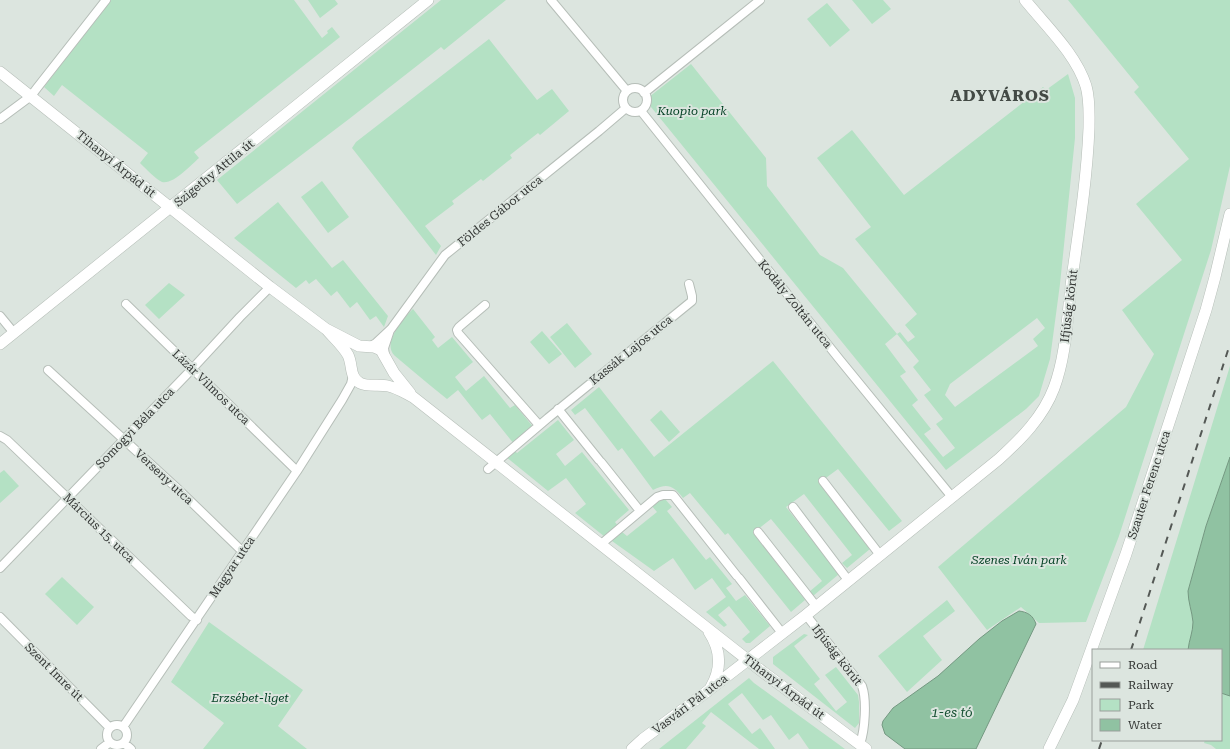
<svg xmlns="http://www.w3.org/2000/svg" width="1230" height="749" font-family="'Roboto Serif',serif">
<style>
.green{fill:#b4e1c4;fill-rule:evenodd}
.water{fill:#90c2a2;stroke:#749881}
.lines{fill:none;stroke-linecap:round;stroke-linejoin:round}
.minor-casing{stroke:#b6beb8;stroke-width:10}
.tertiary-casing{stroke:#b6beb8;stroke-width:12}
.minor{stroke:#fff;stroke-width:8}
.tertiary{stroke:#fff;stroke-width:11}
.rail{stroke:#545855;stroke-width:2;stroke-dasharray:7 7;stroke-linecap:butt}
.labels{text-anchor:middle;stroke-width:4;stroke-linejoin:round;paint-order:stroke}
.park-label{font-size:12px;font-style:italic;fill:#003f22;stroke:#dce5df}
.street-label{font-size:12px;fill:#343735;stroke:#dce5df}
.water-label{font-size:13px;font-style:italic;fill:#155032;stroke:#dce5df}
.district-label{font-size:16px;font-weight:bold;letter-spacing:1px;fill:#434a45;stroke:#dce5df}
</style>
<rect width="100%" height="100%" fill="#dce5df"/>
<path class="green" d="M 111,0 L 294,0 L 322,38 L 328,33 L 327,31 L 332,27 L 340,37 L 194,152 L 199,158 C 191,165 173,185 162,182 C 157,180 145,168 140,163 L 148,153 L 62,85 L 54,96 L 44,87 Z
M 308,0 L 335,0 L 338,4 L 320,18 Z
M 441,0 L 506,0 L 444,50 L 441,47 L 349,119 L 237,204 L 217,180 Z
M 852,0 L 883,0 L 891,9 L 872,24 Z
M 1068,0 L 1230,0 L 1230,166 L 1211,250 L 1119,536 L 1086,622 L 1039,623 L 1021,607 L 987,630 L 938,567 L 1126,407 L 1154,354 L 1122,310 L 1182,260 L 1136,204 L 1189,159 L 1134,92 L 1139,87 Z
M 827,3 L 850,30 L 830,47 L 807,19 Z
M 489,39 L 537,100 L 552,89 L 569,111 L 540,135 L 538,133 L 510,155 L 512,158 L 483,181 L 481,179 L 452,201 L 454,204 L 425,226 L 441,246 L 436,255 L 352,148 L 356,142 Z
M 691,64 L 766,158 L 767,186 L 820,255 L 843,268 L 897,334 L 900,332 L 908,342 L 915,337 L 905,325 L 917,314 L 855,239 L 871,227 L 817,158 L 852,130 L 904,195 L 1043,87 L 1046,90 L 1068,74 L 1075,98 L 1075,138 L 1060,284 L 1050,359 L 1039,396 L 1026,409 L 946,470 L 651,107 L 649,97 ZM 1037,318 L 1045,328 L 1033,339 L 1038,346 L 955,407 L 945,395 L 950,384 ZM 897,334 L 919,361 L 913,367 L 931,390 L 924,395 L 943,419 L 936,424 L 955,448 L 943,457 L 924,434 L 931,429 L 912,405 L 918,400 L 900,376 L 906,372 L 885,344 Z
M 322,181 L 349,217 L 328,233 L 301,197 Z
M 278,202 L 332,268 L 343,260 L 388,316 L 384,327 L 376,316 L 370,320 L 357,302 L 350,308 L 337,291 L 331,296 L 316,279 L 309,284 L 306,280 L 296,288 L 234,238 Z
M 169,283 L 185,295 L 159,319 L 145,305 Z
M 413,309 L 435,337 L 432,340 L 438,348 L 452,337 L 473,362 L 455,377 L 466,391 L 484,376 L 510,408 L 515,405 L 534,428 L 514,444 L 490,414 L 482,420 L 458,390 L 447,399 C 431,386 416,374 401,361 C 398,358 393,355 392,352 C 385,340 405,316 413,309 Z
M 567,323 L 592,354 L 575,368 L 550,337 Z
M 542,331 L 562,354 L 549,364 L 530,342 Z
M 773,361 L 902,521 L 889,531 L 838,469 L 819,483 L 870,549 L 847,568 L 842,563 L 852,555 L 804,494 L 786,507 L 839,574 L 813,596 L 809,592 L 822,581 L 771,519 L 753,533 L 805,600 L 791,612 L 728,533 L 725,535 L 690,493 L 683,498 C 673,485 667,483 653,490 L 622,448 L 618,451 L 585,408 L 575,415 L 571,410 L 599,387 L 654,457 Z
M 1230,366 L 1230,457 L 1206,526 L 1188,591 C 1188,602 1192,611 1193,622 C 1193,632 1189,640 1188,650 L 1143,650 Z
M 661,410 L 680,432 L 669,442 L 650,420 Z
M 558,420 L 574,440 L 556,454 L 565,466 L 582,452 L 629,510 L 615,522 L 618,526 L 605,537 L 575,513 L 586,504 L 566,478 L 548,491 L 506,457 L 514,450 L 517,453 Z
M 4,470 L 19,486 L 0,503 L 0,473 Z
M 665,499 L 672,507 L 667,511 L 706,560 L 710,557 L 732,584 L 726,588 L 736,601 L 745,595 L 770,626 L 750,643 L 746,643 L 742,639 L 750,632 L 729,606 L 718,615 L 727,625 L 724,627 L 706,612 L 726,597 L 712,578 L 695,590 L 673,558 L 654,571 L 612,541 L 622,532 L 627,536 L 657,512 L 651,505 L 657,500 Z
M 62,577 L 94,607 L 77,625 L 45,594 Z
M 947,600 L 955,611 L 923,636 L 942,660 L 907,692 L 878,656 Z
M 209,622 L 303,690 L 278,726 L 307,749 L 203,749 L 224,723 L 171,682 Z
M 804,634 L 808,635 L 794,646 L 820,679 L 814,684 L 836,711 L 847,702 L 825,675 L 836,667 L 858,695 L 859,702 L 859,723 L 855,728 L 773,664 L 773,657 Z
M 749,678 L 754,683 L 845,749 L 809,749 L 798,733 L 789,740 L 771,715 L 763,720 L 742,693 L 728,704 L 752,734 L 760,728 L 775,749 L 759,749 L 711,712 L 702,723 L 706,726 L 686,749 L 659,749 Z
M 1221,693 L 1230,696 L 1230,749 L 1216,749 L 1211,745 L 1204,743 L 1205,740 L 1221,740 Z"/>
<path class="water" d="M 1230,457 L 1230,696 L 1221,693 L 1221,650 L 1188,650 C 1189,640 1193,632 1193,622 C 1192,611 1188,602 1188,591 L 1206,526 Z
M 1019,611 C 1027,612 1033,615 1036,624 L 976,749 L 905,749 L 885,734 L 882,725 L 883,721 L 893,708 L 938,676 L 979,639 L 1002,621 Z"/>
<g class="lines">
<g class="minor-casing">
<path id="minor" d="M 551,0 L 627,91
M623 100a12 12 0 1 1 24 0a12 12 0 1 1-24 0Z
M 644,93 L 760,0
M 641,111 L 840,360 L 952,497
M 0,119 L 31,96 L 37,88 L 106,0
M 126,304 L 297,471
M 485,305 L 459,327 L 457,330 L 458,333 L 539,425
M 0,316 L 14,333
M 369,347 L 376,343 L 391,329 L 445,255 L 599,131 L 626,108
M 385,356 L 384,348 L 390,330
M 48,370 L 180,491 L 243,552
M 558,409 L 599,460
M 0,436 L 7,440 L 191,616 L 197,620
M 601,462 L 640,511
M 488,469 L 548,418 L 692,301 L 692,296 L 689,284
M 823,481 L 880,555
M 793,507 L 848,580
M 758,532 L 816,606
M 600,545 L 657,497 L 663,495 L 673,495 L 737,576
M 0,568 L 192,369 L 240,317 L 270,287
M 739,578 L 782,633
M 806,615 L 862,686 C 867,700 865,730 860,744
M 0,617 L 109,727
M107 735a10 10 0 1 1 20 0a10 10 0 1 1-20 0Z
M 123,727 L 297,471 L 342,400 L 351,384 L 353,375
M 124,743 L 131,749
M 101,749 L 109,743"/>
</g>
<g class="tertiary-casing">
<path id="tertiary" d="M 0,72 L 270,287 L 326,329 L 359,346 L 374,347 L 381,350 L 394,373 L 410,393
M 326,329 C 333,337 343,346 348,355 C 353,365 349,377 360,383 C 367,387 379,384 388,386 C 397,388 405,393 413,397 L 763,672 L 866,749
M 0,344 L 428,0
M 709,632 C 721,650 722,668 711,687
M 632,749 L 643,739 L 705,693 L 806,615 L 999,459 C 1021,439 1043,417 1054,388 C 1067,353 1067,315 1072,278 C 1079,229 1087,178 1089,128 C 1089,114 1090,100 1086,86 C 1076,54 1046,26 1025,0
M 1049,749 L 1073,700 L 1126,554 L 1206,310 L 1215,277 L 1230,214"/>
</g>
<use href="#minor" class="minor"/>
<use href="#tertiary" class="tertiary"/>
<path class="rail" d="M 1131,650 L 1230,344
M 1099,749 L 1102,740"/>
</g>
<g class="labels">
<g class="park-label">
<text x="692" y="115">Kuopio park</text>
<text x="1019" y="564">Szenes Iván park</text>
<text x="250" y="702">Erzsébet-liget</text>
</g>
<g class="street-label">
<text transform="translate(116 164) rotate(39)" y="4">Tihanyi Árpád út</text>
<text transform="translate(214 173) rotate(-39)" y="4">Szigethy Attila út</text>
<text transform="translate(500 211) rotate(-39)" y="4">Földes Gábor utca</text>
<text transform="translate(795 304) rotate(51)" y="4">Kodály Zoltán utca</text>
<text transform="translate(1069 306) rotate(-83)" y="4">Ifjúság körút</text>
<text transform="translate(631 350) rotate(-39)" y="4">Kassák Lajos utca</text>
<text transform="translate(211 387) rotate(44)" y="4">Lázár Vilmos utca</text>
<text transform="translate(135 428) rotate(-46)" y="4">Somogyi Béla utca</text>
<text transform="translate(164 477) rotate(43)" y="4">Verseny utca</text>
<text transform="translate(1149 485) rotate(-72)" y="4">Szauter Ferenc utca</text>
<text transform="translate(99 528) rotate(44)" y="4">Március 15. utca</text>
<text transform="translate(232 567) rotate(-56)" y="4">Magyar utca</text>
<text transform="translate(837 655) rotate(52)" y="4">Ifjúság körút</text>
<text transform="translate(54 672) rotate(45)" y="4">Szent Imre út</text>
<text transform="translate(784 687) rotate(37)" y="4">Tihanyi Árpád út</text>
<text transform="translate(690 704) rotate(-37)" y="4">Vasvári Pál utca</text>
</g>
<g class="water-label">
<text x="952" y="717">1-es tó</text>
</g>
<g class="district-label">
<text x="1000" y="101">ADYVÁROS</text>
</g>
</g>
<rect x="1092" y="649" width="130" height="92" fill="#dce5df" stroke="#999f9b"/>
<rect x="1100" y="662" width="20" height="6" fill="#ffffff" stroke="#999f9b"/>
<text x="1128" y="669" font-size="12" fill="#343735">Road</text>
<rect x="1100" y="682" width="20" height="6" fill="#545855" stroke="#999f9b"/>
<text x="1128" y="689" font-size="12" fill="#343735">Railway</text>
<rect x="1100" y="699" width="20" height="12" fill="#b4e1c4" stroke="#999f9b"/>
<text x="1128" y="709" font-size="12" fill="#343735">Park</text>
<rect x="1100" y="719" width="20" height="12" fill="#90c2a2" stroke="#999f9b"/>
<text x="1128" y="729" font-size="12" fill="#343735">Water</text>
</svg>
